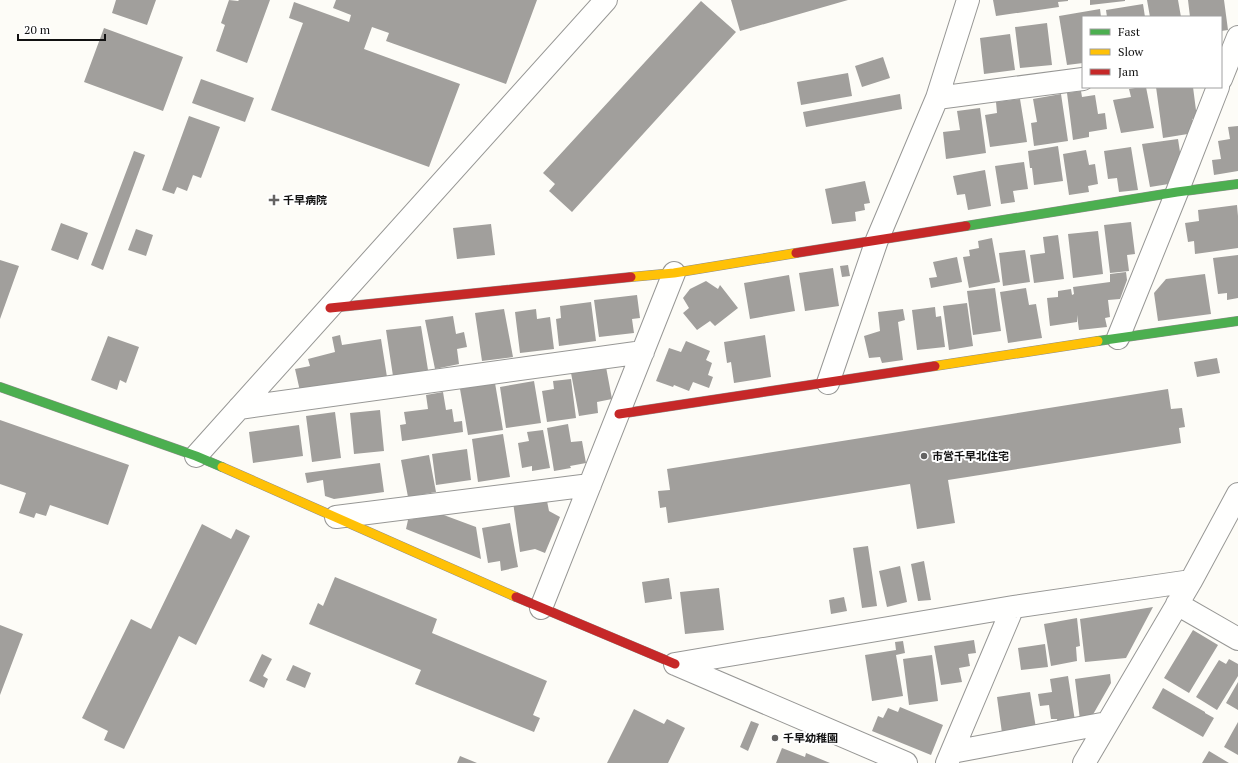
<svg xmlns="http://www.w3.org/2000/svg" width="1238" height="763" font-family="'PT Serif','Noto Sans JP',serif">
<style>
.building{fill:#a19f9c}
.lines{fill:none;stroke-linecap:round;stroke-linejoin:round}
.street-casing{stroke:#979795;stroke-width:24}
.fast-casing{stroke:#8e8d8b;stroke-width:10}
.slow-casing{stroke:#8e8d8b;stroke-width:10}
.jam-casing{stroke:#8e8d8b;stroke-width:10}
.street{stroke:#fffffe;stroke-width:22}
.fast{stroke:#4caf50;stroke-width:9}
.slow{stroke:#ffc107;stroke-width:9}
.jam{stroke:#c62828;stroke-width:9}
.poi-dot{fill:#646362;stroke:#fff;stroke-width:1.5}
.labels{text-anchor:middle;stroke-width:4;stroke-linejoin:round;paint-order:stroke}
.poi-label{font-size:11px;font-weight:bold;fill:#111;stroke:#fff;text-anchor:start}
</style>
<rect width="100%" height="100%" fill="#fdfcf7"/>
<path class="building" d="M 116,0 L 156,0 L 147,25 L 112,13 Z
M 229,0 L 238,1 L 239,0 L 270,0 L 247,63 L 216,51 L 225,25 L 221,23 Z
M 336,0 L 537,0 L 506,84 L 386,41 L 389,33 L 372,27 L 364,49 L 460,84 L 429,167 L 271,110 L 303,23 L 289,18 L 294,2 L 349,22 L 351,15 L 333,8 Z
M 731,0 L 848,0 L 740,31 Z
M 993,0 L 1068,0 L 1068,1 L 1058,2 L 1059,7 L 996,16 Z
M 1090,0 L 1125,0 L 1125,1 L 1090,5 Z
M 1147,0 L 1178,0 L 1181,17 L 1150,17 Z
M 1188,0 L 1224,0 L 1228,30 L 1221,31 L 1221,17 L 1190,17 Z
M 701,1 L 736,32 L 572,212 L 549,191 L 555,184 L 543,173 Z
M 1143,4 L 1145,17 L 1107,17 L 1106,10 Z
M 1100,9 L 1101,17 L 1083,17 L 1083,63 L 1067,65 L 1059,16 Z
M 1047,23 L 1052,65 L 1020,68 L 1015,27 Z
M 104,28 L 183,57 L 163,111 L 84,82 Z
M 1010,34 L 1015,70 L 984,74 L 980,38 Z
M 883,57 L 890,78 L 862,87 L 855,66 Z
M 848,73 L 852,96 L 801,105 L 797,82 Z
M 201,79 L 254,98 L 245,122 L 192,103 Z
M 1141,87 L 1146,87 L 1154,128 L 1121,133 L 1113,100 L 1131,97 L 1129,89 Z
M 1156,87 L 1193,87 L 1197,118 L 1192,119 L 1194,133 L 1163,138 Z
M 1081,91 L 1082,97 L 1095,95 L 1098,114 L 1105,113 L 1107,129 L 1089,132 L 1089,137 L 1073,140 L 1067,93 Z
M 900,94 L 902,109 L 806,127 L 803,112 Z
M 1061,94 L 1068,141 L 1034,146 L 1031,123 L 1037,122 L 1033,99 Z
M 1020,99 L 1027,142 L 990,147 L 985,115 L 997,113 L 996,102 Z
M 980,108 L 986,153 L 946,159 L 943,132 L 960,130 L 957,111 Z
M 189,116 L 220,127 L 201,178 L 193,175 L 187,191 L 177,187 L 174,194 L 162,190 Z
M 1238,126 L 1238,171 L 1214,175 L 1212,160 L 1221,159 L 1218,141 L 1230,139 L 1228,127 Z
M 1178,139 L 1182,165 L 1175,166 L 1176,170 L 1173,170 L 1175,183 L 1150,187 L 1142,144 Z
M 1058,146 L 1063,181 L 1034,185 L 1032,168 L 1030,168 L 1028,151 Z
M 1131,147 L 1138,190 L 1119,192 L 1117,178 L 1108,179 L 1104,151 Z
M 1086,150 L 1089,165 L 1095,164 L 1098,184 L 1088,186 L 1089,192 L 1069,195 L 1063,154 Z
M 134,151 L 145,155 L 103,270 L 91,265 Z
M 1024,162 L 1028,189 L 1013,191 L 1015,202 L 1001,204 L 995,166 Z
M 985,170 L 991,206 L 968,210 L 965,194 L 957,195 L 953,176 Z
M 865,181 L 870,203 L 864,204 L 865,210 L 855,212 L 856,221 L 832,224 L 825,189 Z
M 1237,205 L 1238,216 L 1238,248 L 1195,254 L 1194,241 L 1188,242 L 1185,223 L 1199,221 L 1198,210 Z
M 1131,222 L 1135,254 L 1127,255 L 1129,271 L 1110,273 L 1104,225 Z
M 61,223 L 88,233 L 78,260 L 51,250 Z
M 491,224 L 495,255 L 457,259 L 453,228 Z
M 136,229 L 153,235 L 146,256 L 128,250 Z
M 1098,231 L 1103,274 L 1073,278 L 1068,234 Z
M 1058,235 L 1064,279 L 1034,283 L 1030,255 L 1045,253 L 1043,237 Z
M 992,238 L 1000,282 L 969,288 L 963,257 L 970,256 L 969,250 L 979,248 L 978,241 Z
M 1025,250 L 1030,282 L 1003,286 L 999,253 Z
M 1238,255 L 1238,298 L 1227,300 L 1227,293 L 1218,294 L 1213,258 Z
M 957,257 L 962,282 L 931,288 L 929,278 L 937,277 L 933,262 Z
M 0,260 L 19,266 L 0,319 Z
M 848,265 L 850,276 L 842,277 L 840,266 Z
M 833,268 L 839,306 L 805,311 L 799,273 Z
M 1126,272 L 1127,280 L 1120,299 L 1108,300 L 1110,317 L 1105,318 L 1107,327 L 1079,330 L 1077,315 L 1077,322 L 1050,326 L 1047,298 L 1058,297 L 1058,291 L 1071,289 L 1072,295 L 1074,294 L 1073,287 L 1110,282 L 1110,274 Z
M 1205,274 L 1211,314 L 1158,321 L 1154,293 L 1166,279 Z
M 789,275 L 795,311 L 750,319 L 744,283 Z
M 706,281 L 718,289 L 720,285 L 738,308 L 715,326 L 710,321 L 697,330 L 683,313 L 689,308 L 683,298 L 690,289 Z
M 995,288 L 1001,331 L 973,335 L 967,291 Z
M 1026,288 L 1029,305 L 1036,304 L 1042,338 L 1008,343 L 1000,292 Z
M 637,295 L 640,318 L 632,319 L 634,333 L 599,337 L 594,300 Z
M 591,302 L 596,341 L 559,346 L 556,319 L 561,318 L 560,306 Z
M 967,303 L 973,346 L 949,350 L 943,306 Z
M 935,307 L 936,317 L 941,316 L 945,347 L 917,350 L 912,310 Z
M 504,309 L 513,357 L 482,361 L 475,313 Z
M 536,309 L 537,319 L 550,317 L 554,349 L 520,353 L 515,312 Z
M 903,309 L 905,320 L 898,322 L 903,360 L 882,363 L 880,357 L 869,358 L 864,336 L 880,331 L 878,312 Z
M 453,316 L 456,334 L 464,332 L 467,347 L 457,349 L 459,364 L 435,369 L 425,320 Z
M 421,326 L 428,370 L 393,376 L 386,330 Z
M 340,335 L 342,345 L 381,339 L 387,377 L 300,391 L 295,369 L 310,366 L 308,359 L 335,352 L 332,337 Z
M 765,335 L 771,377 L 734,383 L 731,362 L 727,363 L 724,342 Z
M 108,336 L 139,347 L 126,383 L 120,380 L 117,390 L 91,380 Z
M 686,341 L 710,351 L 706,360 L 712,363 L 708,375 L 713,377 L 709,388 L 693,382 L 689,391 L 674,385 L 673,387 L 656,381 L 669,348 L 681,352 Z
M 1217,358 L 1220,373 L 1197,377 L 1194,362 Z
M 606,367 L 612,399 L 597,402 L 598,413 L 579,416 L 571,373 Z
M 571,379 L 576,418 L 547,422 L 542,391 L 554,389 L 553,381 Z
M 534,381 L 541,423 L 506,428 L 500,387 Z
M 495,383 L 503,430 L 468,435 L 460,389 Z
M 1168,389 L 1171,409 L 1182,408 L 1185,427 L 1179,428 L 1181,443 L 948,480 L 955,523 L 917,529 L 910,484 L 668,523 L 666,507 L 660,508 L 658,491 L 670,490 L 667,469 Z
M 443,392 L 446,410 L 452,409 L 454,422 L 462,421 L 463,432 L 402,441 L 400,425 L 406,424 L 404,412 L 428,409 L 426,395 Z
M 380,410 L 384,451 L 354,454 L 350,413 Z
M 335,412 L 341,458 L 312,462 L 306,416 Z
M 0,420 L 129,465 L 108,525 L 50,505 L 46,516 L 36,513 L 34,518 L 19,513 L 26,493 L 0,484 Z
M 568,424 L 571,442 L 582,441 L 586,463 L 570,466 L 571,468 L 554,471 L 547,428 Z
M 299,425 L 303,456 L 253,463 L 249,432 Z
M 543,430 L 550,468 L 532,471 L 532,466 L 522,468 L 518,443 L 529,441 L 527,432 Z
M 503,434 L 510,477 L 478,482 L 472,439 Z
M 467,449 L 471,480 L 436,485 L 432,454 Z
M 429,455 L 436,492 L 408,497 L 401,460 Z
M 380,463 L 384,492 L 334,499 L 325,496 L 323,480 L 307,483 L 305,473 Z
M 546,496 L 549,511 L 560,517 L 545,553 L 535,549 L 520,552 L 513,502 Z
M 441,514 L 476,527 L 481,559 L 406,529 L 408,520 Z
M 510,523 L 518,567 L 501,571 L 500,561 L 488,563 L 482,528 Z
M 202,524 L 231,539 L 236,529 L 250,536 L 196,645 L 179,636 L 124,749 L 104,740 L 108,731 L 82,718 L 131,619 L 151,629 Z
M 868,546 L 877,606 L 862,608 L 853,548 Z
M 924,561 L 931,600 L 918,601 L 911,564 Z
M 900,566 L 907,602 L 887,607 L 879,571 Z
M 335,577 L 437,619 L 432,633 L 547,681 L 533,715 L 540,718 L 534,732 L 415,684 L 421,670 L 309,624 L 318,603 L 323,606 Z
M 669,578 L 672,599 L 645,603 L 642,582 Z
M 719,588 L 724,630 L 685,634 L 680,592 Z
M 844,597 L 847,611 L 831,614 L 829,600 Z
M 1153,607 L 1126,658 L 1085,662 L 1080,619 Z
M 1077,618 L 1080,646 L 1076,647 L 1077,661 L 1051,666 L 1044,624 Z
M 0,625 L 23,634 L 0,695 Z
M 1193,630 L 1218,645 L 1189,693 L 1164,678 Z
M 974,640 L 976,653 L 968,654 L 970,666 L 959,668 L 962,682 L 941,685 L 934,646 Z
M 903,641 L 905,653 L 896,655 L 903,696 L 872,701 L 865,655 L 896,650 L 895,642 Z
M 1045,644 L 1048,667 L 1021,670 L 1018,648 Z
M 262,654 L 272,659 L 263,676 L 268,679 L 264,688 L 249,681 Z
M 932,655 L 938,701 L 909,705 L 903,659 Z
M 1229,659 L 1238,664 L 1238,676 L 1217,710 L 1196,697 L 1219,660 L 1226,664 Z
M 293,665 L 311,673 L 305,688 L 286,680 Z
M 1110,674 L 1111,683 L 1091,718 L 1080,720 L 1075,679 Z
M 1068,676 L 1075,721 L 1058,723 L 1057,719 L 1051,719 L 1049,705 L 1040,706 L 1038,694 L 1052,692 L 1050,679 Z
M 1238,682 L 1238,710 L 1226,703 Z
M 1163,688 L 1205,712 L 1205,713 L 1214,718 L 1203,737 L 1152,708 Z
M 1030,692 L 1036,728 L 1002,733 L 997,697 Z
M 900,707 L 943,725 L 931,755 L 872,731 L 878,716 L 883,718 L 888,708 L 898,712 Z
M 634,709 L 664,724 L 667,719 L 685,728 L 668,763 L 607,763 Z
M 751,721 L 759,724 L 748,751 L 740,747 Z
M 1238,722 L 1238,755 L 1224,747 Z
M 782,748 L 805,757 L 806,753 L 830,763 L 776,763 Z
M 1209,751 L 1229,763 L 1202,763 Z
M 460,756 L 477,763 L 457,763 Z"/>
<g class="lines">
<g class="street-casing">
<path id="street" d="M 1221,79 L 1238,37
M 937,98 L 1083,79
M 1118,338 L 1177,192 L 1218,87
M 828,383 L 877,240 L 937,98 L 968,0
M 239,408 L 643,352
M 196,456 L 606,0
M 336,517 L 590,485
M 1177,604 L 1238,639
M 541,608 L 674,273
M 675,664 L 1013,607 L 1191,581
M 675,664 L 906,763
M 952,752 L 1107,723
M 947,763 L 1013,607
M 1084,763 L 1191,581 L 1238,494"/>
</g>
<g class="fast-casing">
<path id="fast" d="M 966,226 L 1177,192 L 1238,184
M 1098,341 L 1238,321
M 0,387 L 196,456 L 222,467"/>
</g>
<g class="slow-casing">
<path id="slow" d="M 631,277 L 674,273 L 796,253
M 935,366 L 1098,341
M 222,467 L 516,597"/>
</g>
<g class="jam-casing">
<path id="jam" d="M 796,253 L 966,226
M 330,308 L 631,277
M 619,414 L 935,366
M 516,597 L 675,664"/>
</g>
<use href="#street" class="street"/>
<use href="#fast" class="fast"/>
<use href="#slow" class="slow"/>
<use href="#jam" class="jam"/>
</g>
<g class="poi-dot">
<path d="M272 194h4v4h4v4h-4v4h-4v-4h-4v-4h4z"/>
<circle cx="924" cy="456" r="4"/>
<circle cx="775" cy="738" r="4"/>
</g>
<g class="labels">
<g class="poi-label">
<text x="283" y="204">千早病院</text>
<text x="932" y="460">市営千早北住宅</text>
<text x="783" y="742">千早幼稚園</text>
</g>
</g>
<rect x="1082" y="16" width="140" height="72" fill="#ffffff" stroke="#a0a0a0"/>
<rect x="1090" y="29" width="20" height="6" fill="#4caf50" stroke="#a0a0a0"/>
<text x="1118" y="36" font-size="12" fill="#111111">Fast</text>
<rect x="1090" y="49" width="20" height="6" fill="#ffc107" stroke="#a0a0a0"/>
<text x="1118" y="56" font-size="12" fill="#111111">Slow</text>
<rect x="1090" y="69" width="20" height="6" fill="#c62828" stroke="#a0a0a0"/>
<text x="1118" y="76" font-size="12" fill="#111111">Jam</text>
<path d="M18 34v6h87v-6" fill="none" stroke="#111111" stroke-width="2"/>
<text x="24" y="34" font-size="12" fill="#111111" stroke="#ffffff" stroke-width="3" paint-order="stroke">20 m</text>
</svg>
